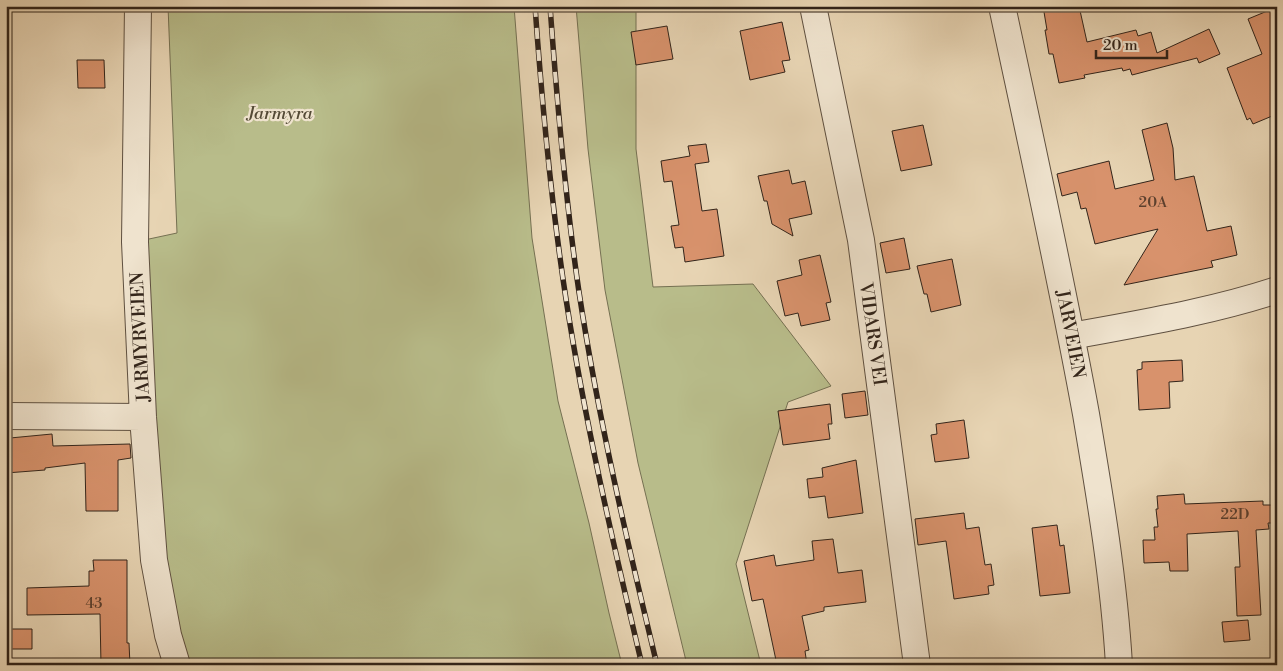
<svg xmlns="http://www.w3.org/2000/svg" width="1283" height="671" font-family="'Libre Bodoni',serif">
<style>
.green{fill:#b8bc8a;stroke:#757052}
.building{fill:#d8926c;stroke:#32241a}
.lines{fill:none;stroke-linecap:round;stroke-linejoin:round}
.street-casing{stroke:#5f5040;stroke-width:28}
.street{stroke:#efe3ce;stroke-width:26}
.rail-casing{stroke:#32241a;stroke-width:5.5}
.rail{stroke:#efe3ce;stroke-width:4;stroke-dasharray:11;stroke-linecap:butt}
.labels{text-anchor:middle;stroke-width:4.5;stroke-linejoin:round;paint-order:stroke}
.number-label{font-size:15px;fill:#5c402e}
.park-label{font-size:18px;font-style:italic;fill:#544a36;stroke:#efe3ce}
.street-label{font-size:18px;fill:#32241a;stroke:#efe3ce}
</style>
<rect width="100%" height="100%" fill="#e7d4b3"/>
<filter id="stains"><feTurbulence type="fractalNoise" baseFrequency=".004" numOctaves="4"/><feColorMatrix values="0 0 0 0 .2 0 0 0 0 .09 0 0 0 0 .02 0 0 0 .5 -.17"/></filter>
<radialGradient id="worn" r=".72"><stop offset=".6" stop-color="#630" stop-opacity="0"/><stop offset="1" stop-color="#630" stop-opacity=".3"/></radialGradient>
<path class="green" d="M 168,6 L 514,6 L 532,238 L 558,401 L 589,523 L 609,613 L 622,665 L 177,665 L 135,242 L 177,233 Z
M 576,6 L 636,6 L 636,149 L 653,287 L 753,284 L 831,386 L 788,402 L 736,564 L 761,665 L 687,665 L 638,463 L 605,290 L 588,149 Z"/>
<path class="building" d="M 1043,6 L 1079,6 L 1087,42 L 1136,30 L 1138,36 L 1151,32 L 1157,53 L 1209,29 L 1220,54 L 1199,63 L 1197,58 L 1132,75 L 1130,69 L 1123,71 L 1122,68 L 1084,75 L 1085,78 L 1059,83 L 1053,54 L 1049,54 L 1045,30 L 1047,30 Z
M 1277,7 L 1277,114 L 1253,124 L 1250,118 L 1247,120 L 1227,68 L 1262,54 L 1248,19 Z
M 782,22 L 790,60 L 782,61 L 785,72 L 750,80 L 740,31 Z
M 667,26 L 673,59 L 636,65 L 631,32 Z
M 77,60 L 104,60 L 105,88 L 78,88 Z
M 1167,123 L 1173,148 L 1175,180 L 1194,176 L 1207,231 L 1231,226 L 1237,255 L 1211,261 L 1213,267 L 1124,285 L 1158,229 L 1095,244 L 1086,208 L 1081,209 L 1077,192 L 1062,196 L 1057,174 L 1109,161 L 1115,189 L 1154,180 L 1142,130 Z
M 923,125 L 932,165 L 901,171 L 892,131 Z
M 706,144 L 709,162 L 695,164 L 702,211 L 717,209 L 724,256 L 685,262 L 683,247 L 675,248 L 671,226 L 679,225 L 672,181 L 664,182 L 661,161 L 690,156 L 688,146 Z
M 789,170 L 792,184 L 805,181 L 812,214 L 789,219 L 793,236 L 772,224 L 767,201 L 764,201 L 758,176 Z
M 904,238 L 910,269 L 886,273 L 880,243 Z
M 820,255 L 831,302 L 826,303 L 830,320 L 801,326 L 798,313 L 785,316 L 777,281 L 802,275 L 799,260 Z
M 952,259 L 961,305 L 931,312 L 927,294 L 924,294 L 917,266 Z
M 1182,360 L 1183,381 L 1169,382 L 1170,408 L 1139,410 L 1137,370 L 1142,369 L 1142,362 Z
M 865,391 L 868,415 L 845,418 L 842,394 Z
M 830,404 L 832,424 L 828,424 L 830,439 L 783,445 L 778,411 Z
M 964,420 L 969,458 L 935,462 L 931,435 L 937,434 L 936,424 Z
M 52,434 L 53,446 L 130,444 L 131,458 L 118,460 L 118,511 L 86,511 L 85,463 L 45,468 L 45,470 L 6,473 L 6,440 L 10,440 L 10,438 Z
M 856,460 L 863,513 L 828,518 L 825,496 L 809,498 L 807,479 L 823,477 L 822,468 Z
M 1184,494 L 1185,504 L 1263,501 L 1263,505 L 1277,505 L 1277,523 L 1268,523 L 1269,529 L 1256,530 L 1261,615 L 1237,616 L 1235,567 L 1240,567 L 1238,531 L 1187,534 L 1188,571 L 1170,571 L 1169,562 L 1144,563 L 1143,540 L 1155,540 L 1154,527 L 1158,527 L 1156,509 L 1158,509 L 1157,496 Z
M 964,513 L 966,529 L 979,527 L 985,565 L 991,564 L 994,585 L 988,586 L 989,594 L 954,599 L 946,541 L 918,545 L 915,519 Z
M 1057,525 L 1060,546 L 1064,545 L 1070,593 L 1040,596 L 1032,528 Z
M 833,539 L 838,573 L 862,570 L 866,602 L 824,607 L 824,611 L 802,616 L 809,650 L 805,651 L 807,665 L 777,665 L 763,599 L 752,601 L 744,561 L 774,555 L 776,566 L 814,560 L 812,541 Z
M 93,560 L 127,560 L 127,643 L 129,643 L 130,665 L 101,665 L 100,614 L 27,615 L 27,588 L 89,586 L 89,571 L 94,571 Z
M 1248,620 L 1250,640 L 1224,642 L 1222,622 Z
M 6,629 L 32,629 L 32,649 L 6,649 Z"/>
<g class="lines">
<g class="street-casing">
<path id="street" d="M 138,6 L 135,242 L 143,417 L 154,560 L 168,635 L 177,665
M 813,6 L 861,240 L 917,665
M 1002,6 C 1031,142 1061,277 1086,414 C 1100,497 1114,580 1119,665
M 1072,336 C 1141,323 1210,312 1277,290
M 6,416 L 143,417"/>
</g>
<use href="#street" class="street"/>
<g class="rail-casing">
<path id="rail" d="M 535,6 C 542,104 551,202 566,299 C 585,422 613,543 642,665
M 550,6 C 557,102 565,197 579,292 C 598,417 627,541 657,665"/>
</g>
<use href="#rail" class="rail"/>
</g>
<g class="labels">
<g class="number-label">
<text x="1153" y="207">20A</text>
<text x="1235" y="519">22D</text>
<text x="94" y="608">43</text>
</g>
<g class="park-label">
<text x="280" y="119">Jarmyra</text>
</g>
<g class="street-label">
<text transform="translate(873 334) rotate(82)" y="6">VIDARS VEI</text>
<text transform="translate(1071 334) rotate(79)" y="6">JARVEIEN</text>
<text transform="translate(140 337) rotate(-93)" y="6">JARMYRVEIEN</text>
</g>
</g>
<rect width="1283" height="671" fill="none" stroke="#e7d4b3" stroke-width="25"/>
<rect x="8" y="8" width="1268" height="656" fill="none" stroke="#32241a" stroke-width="2.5"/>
<rect x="12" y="12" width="1258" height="646" fill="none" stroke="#32241a"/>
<path d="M1096 50v8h71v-8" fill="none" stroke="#32241a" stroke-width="2.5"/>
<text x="1103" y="50" font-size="15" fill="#32241a" stroke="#efe3ce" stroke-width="4" paint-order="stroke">20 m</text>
<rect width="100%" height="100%" filter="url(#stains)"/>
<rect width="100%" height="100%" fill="url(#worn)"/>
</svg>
